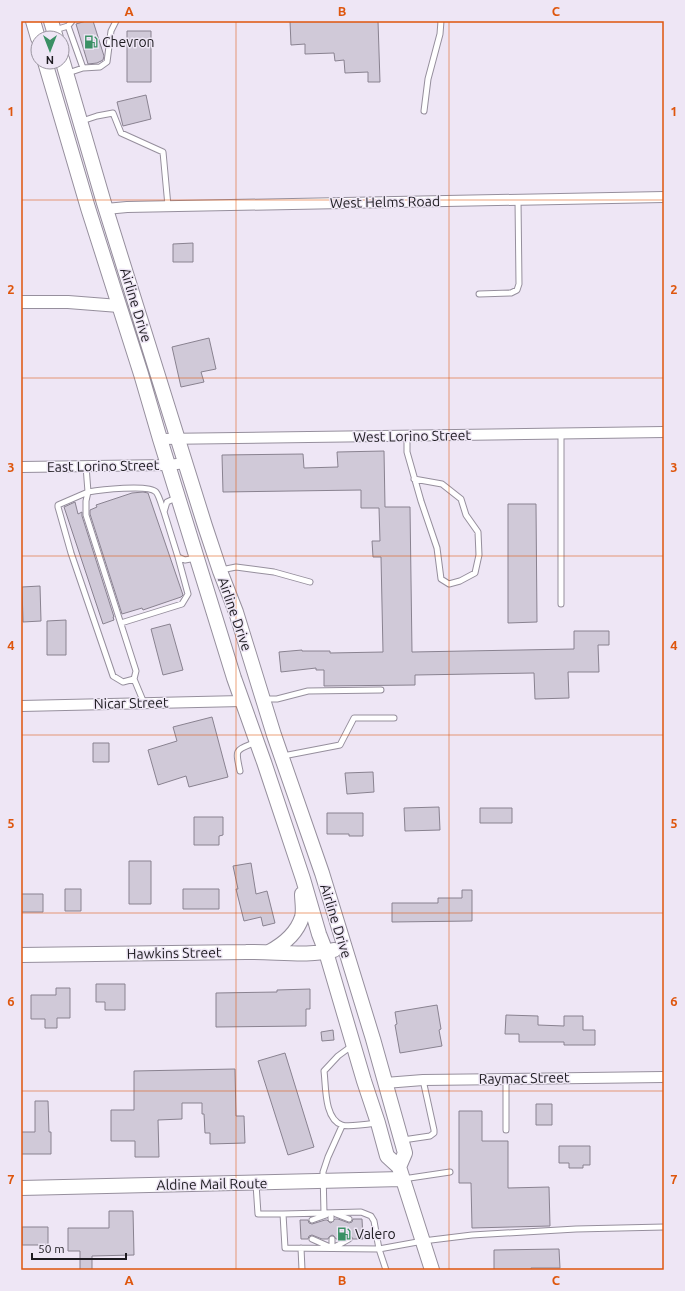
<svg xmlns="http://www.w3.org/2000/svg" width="685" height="1291" font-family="Ubuntu,sans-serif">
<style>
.building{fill:#d0c9d8;stroke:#898290}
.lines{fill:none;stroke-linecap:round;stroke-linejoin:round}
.service-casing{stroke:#968f9d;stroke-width:7}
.minor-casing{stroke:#968f9d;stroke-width:12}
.tertiary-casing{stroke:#968f9d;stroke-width:14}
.secondary-casing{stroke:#968f9d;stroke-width:16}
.service{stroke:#fff;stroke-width:5}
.minor{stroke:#fff;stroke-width:10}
.tertiary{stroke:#fff;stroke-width:12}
.secondary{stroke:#fff;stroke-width:14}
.grid{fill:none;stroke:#de560d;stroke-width:1;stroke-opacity:0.55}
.labels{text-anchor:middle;stroke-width:3;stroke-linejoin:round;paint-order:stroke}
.poi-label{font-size:14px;fill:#1d1b20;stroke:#eee6f5;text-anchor:start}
.street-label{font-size:14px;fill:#1d1b20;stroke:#eee6f5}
.neatline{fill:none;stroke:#de560d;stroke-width:1.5}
.grid-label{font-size:13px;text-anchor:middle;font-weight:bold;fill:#de560d}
</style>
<rect width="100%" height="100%" fill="#eee6f5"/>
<path class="building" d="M 86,21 L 93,21 L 104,56 L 103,60 L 97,63 L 88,64 L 76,24 Z
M 290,21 L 378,21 L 380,82 L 368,82 L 368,72 L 345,73 L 344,60 L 335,61 L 334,53 L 305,54 L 305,44 L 291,45 Z
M 127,31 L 151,31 L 151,82 L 127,82 Z
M 146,95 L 151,119 L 123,126 L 117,102 Z
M 193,243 L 193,262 L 173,262 L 173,244 Z
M 209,338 L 216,369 L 201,372 L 204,382 L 181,387 L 172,347 Z
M 384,451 L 385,507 L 410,507 L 412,652 L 574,649 L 574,631 L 609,631 L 609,645 L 598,645 L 599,672 L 568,672 L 569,698 L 535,699 L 534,673 L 415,675 L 415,685 L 324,686 L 324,670 L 316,670 L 316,668 L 281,672 L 279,652 L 302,650 L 302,651 L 330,651 L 330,653 L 383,652 L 381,557 L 373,557 L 372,541 L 380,541 L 379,508 L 361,508 L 361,490 L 223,492 L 222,455 L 303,454 L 304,468 L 338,467 L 337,452 Z
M 143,492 L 148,493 L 183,595 L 181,597 L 143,610 L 142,608 L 122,614 L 90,514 L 90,510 L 97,507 L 96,505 L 132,493 Z
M 75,502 L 78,514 L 82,512 L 82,516 L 114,617 L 113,617 L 114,620 L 103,624 L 64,507 Z
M 508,504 L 536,504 L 537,622 L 508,623 Z
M 40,586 L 41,621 L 23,622 L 22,587 Z
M 66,620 L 66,655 L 47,655 L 47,621 Z
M 170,624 L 183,670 L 163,675 L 151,629 Z
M 212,717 L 228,777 L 189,787 L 186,776 L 158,785 L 148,750 L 177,741 L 173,727 Z
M 93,743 L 109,743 L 109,762 L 93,762 Z
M 373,772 L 374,792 L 347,794 L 345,773 Z
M 439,807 L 440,830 L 405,831 L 404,808 Z
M 480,808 L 512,808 L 512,823 L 480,823 Z
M 327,813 L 363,813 L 363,836 L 349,836 L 349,834 L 327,834 Z
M 194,817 L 223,817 L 223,835 L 219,836 L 219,845 L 194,845 Z
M 129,861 L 151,861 L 151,904 L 129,904 Z
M 251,863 L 256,894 L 267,891 L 275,923 L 263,926 L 261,917 L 244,921 L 236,889 L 238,889 L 233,866 Z
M 65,889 L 81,889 L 81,911 L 65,911 Z
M 183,889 L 219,889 L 219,909 L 183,909 Z
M 462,890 L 472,890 L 472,921 L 392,922 L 392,903 L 438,903 L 438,898 L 462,898 Z
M 21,894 L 43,894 L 43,912 L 21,912 Z
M 96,984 L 125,984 L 125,1010 L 105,1010 L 105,1002 L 96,1002 Z
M 56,988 L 70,988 L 70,1018 L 57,1018 L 57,1028 L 45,1028 L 45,1019 L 31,1019 L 31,995 L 56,995 Z
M 310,989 L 310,1009 L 306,1009 L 306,1026 L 216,1027 L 216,993 L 277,992 L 277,990 Z
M 437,1005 L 441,1029 L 439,1030 L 442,1046 L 400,1053 L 395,1025 L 397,1024 L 395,1012 Z
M 506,1015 L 538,1016 L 538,1025 L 564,1026 L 564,1016 L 583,1016 L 583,1030 L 595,1030 L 595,1045 L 564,1045 L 564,1042 L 519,1042 L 519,1034 L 505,1034 Z
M 333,1030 L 334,1040 L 322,1041 L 321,1032 Z
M 285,1053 L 314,1147 L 288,1155 L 258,1061 Z
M 235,1069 L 236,1116 L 244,1116 L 245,1143 L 210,1144 L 210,1133 L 205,1133 L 204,1114 L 202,1114 L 202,1103 L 182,1103 L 182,1119 L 158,1120 L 159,1157 L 135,1157 L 135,1141 L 111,1141 L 111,1110 L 134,1110 L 134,1071 Z
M 35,1101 L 48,1101 L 49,1132 L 51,1132 L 51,1154 L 21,1154 L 21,1132 L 35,1132 Z
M 536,1104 L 552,1104 L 552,1125 L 536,1125 Z
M 459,1111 L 482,1111 L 482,1141 L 508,1141 L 508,1188 L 549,1187 L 550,1226 L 472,1228 L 471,1183 L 459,1183 Z
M 559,1146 L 590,1146 L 590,1165 L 583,1165 L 583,1168 L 569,1168 L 569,1163 L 559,1163 Z
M 109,1211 L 133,1211 L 134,1255 L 92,1256 L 92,1270 L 80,1270 L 80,1251 L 68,1251 L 68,1228 L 109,1228 Z
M 335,1219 L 338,1219 L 349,1223 L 352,1222 L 353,1219 L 362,1219 L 363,1239 L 353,1239 L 351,1236 L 349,1235 L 341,1239 L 336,1239 L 334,1236 L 332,1235 L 329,1237 L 328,1239 L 322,1239 L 312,1235 L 309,1236 L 308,1239 L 301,1239 L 300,1220 L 308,1220 L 309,1223 L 312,1224 L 325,1220 L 327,1220 L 329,1222 L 331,1223 Z
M 22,1227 L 48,1227 L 48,1245 L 22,1245 Z
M 559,1249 L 560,1268 L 531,1268 L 531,1270 L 494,1270 L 494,1250 Z"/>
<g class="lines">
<g class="service-casing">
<path id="service" d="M 68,26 L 83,68
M 55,30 L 68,26 L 72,21
M 68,73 L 83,68 L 100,67 L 107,62 L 111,31 L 116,21
M 424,111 L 428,79 L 440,34 L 441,21
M 82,121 L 97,116 L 113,113 L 121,133 L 163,152 L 168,206
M 479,294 L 511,293 L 517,290 L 519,284 L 518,200
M 407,436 L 407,452 L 421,501 L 437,548 L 441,579 L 449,584 L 460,581 L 475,573 L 479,555 L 478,532 L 466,515 L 461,499 L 442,484 L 414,479
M 86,466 L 88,492 L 58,505 L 58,507 L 71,553 L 113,676 L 123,682 L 134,679
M 178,497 L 167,502 L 164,512 L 178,557 L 185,560 L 196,558
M 221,570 L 236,567 L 274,572 L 310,582
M 561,604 L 561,434
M 121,623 L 182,604 L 188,594 L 178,557
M 264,699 L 277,699 L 308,691 L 381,690
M 144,703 L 134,679 L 136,671 L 86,515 L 86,501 L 88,492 C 99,490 149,484 156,492 C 159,495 162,507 164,512
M 283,756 L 340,745 L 354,718 L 394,718
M 240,771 C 235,748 235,751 256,742
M 353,1045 L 338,1056 L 324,1071 C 326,1086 324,1119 342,1125 C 347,1127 369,1124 376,1123
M 506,1079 L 506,1130
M 403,1140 L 430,1136 L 434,1133 L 434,1130 L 423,1080
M 403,1179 L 450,1172
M 256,1184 L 258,1214 L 283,1214 L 285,1248 L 379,1249 L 423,1241 L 472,1235 L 576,1229 L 664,1227
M 324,1213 L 361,1212 L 371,1216 L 374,1221 L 379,1249 L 386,1270
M 331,1213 L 331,1219
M 283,1214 L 324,1213 L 323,1172 L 328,1157 L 342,1126
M 336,1214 L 349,1219
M 312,1220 L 326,1215
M 312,1239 L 330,1247
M 332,1239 L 332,1248
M 301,1248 L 302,1270
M 333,1248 L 349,1239"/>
</g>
<g class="minor-casing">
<path id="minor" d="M 106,209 L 127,207 L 664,197
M 160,439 L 664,432
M 21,467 L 168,465 L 186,463
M 21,706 L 242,701
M 385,1083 L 423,1080 L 664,1077"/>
</g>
<g class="tertiary-casing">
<path id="tertiary" d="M 21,302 L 68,302 L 119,306"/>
</g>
<g class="secondary-casing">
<path id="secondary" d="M 33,21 L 38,38
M 51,21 L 56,38
M 62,59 L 104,203 L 205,526 L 220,571 L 236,612 L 274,735 L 322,873 L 373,1039 L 405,1153 L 399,1167
M 45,62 L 88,208 L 141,374 L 160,439 L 234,678 L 264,762 L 303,879 L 319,934 L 326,952 L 364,1081 L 378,1123 L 387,1156 L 399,1167 L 432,1270
M 269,952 C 284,944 297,933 302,917 C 304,910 302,901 302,894
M 21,955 C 96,954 171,953 246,952 C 274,951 308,957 334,950
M 21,1188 L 402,1179"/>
</g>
<use href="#service" class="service"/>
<use href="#minor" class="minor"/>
<use href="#tertiary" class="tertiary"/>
<use href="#secondary" class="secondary"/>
</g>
<path class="grid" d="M 236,21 L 236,1270M 449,21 L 449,1270M 21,200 L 664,200M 21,378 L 664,378M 21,556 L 664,556M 21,735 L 664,735M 21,913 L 664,913M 21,1091 L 664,1091"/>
<defs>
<g id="fuel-bare" transform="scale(1.08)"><path d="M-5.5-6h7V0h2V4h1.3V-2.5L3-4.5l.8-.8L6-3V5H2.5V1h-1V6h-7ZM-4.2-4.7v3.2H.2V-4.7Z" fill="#3a9064" stroke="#eee6f5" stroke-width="2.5" paint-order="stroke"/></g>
</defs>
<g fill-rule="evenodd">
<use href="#fuel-bare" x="91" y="42"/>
<use href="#fuel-bare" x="344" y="1234"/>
</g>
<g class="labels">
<g class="poi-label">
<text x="102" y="47">Chevron</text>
<text x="355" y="1239">Valero</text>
</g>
<g class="street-label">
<text transform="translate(385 202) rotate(-1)" y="5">West Helms Road</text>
<text transform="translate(136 305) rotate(73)" y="5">Airline Drive</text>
<text transform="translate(412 436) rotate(-1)" y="5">West Lorino Street</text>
<text transform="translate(103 466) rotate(-1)" y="5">East Lorino Street</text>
<text transform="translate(235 614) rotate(71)" y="5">Airline Drive</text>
<text transform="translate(131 703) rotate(-1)" y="5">Nicar Street</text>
<text transform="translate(336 921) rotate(73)" y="5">Airline Drive</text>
<text transform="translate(174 953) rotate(-1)" y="5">Hawkins Street</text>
<text transform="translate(524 1078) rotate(-1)" y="5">Raymac Street</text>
<text transform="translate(212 1184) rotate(-1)" y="5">Aldine Mail Route</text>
</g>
</g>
<rect width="685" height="1291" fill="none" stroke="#eee6f5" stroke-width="44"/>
<g transform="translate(50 50) rotate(180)"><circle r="19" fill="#eee6f5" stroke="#9a95a0"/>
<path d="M0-3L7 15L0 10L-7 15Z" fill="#3a9064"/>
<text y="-6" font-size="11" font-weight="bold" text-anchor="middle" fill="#1d1b20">N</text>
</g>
<path d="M32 1253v6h94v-6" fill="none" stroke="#1d1b20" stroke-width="2"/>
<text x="38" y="1253" font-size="12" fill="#1d1b20" stroke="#eee6f5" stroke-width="3" paint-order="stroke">50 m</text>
<rect x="22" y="22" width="641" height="1247" class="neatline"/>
<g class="grid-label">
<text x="129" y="16">A</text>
<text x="342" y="16">B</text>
<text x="556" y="16">C</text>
<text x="11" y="116">1</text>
<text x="674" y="116">1</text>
<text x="11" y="294">2</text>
<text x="674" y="294">2</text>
<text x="11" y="472">3</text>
<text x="674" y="472">3</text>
<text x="11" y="650">4</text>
<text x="674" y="650">4</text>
<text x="11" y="828">5</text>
<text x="674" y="828">5</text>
<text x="11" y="1006">6</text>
<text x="674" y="1006">6</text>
<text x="11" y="1184">7</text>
<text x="674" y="1184">7</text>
<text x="129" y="1285">A</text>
<text x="342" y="1285">B</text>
<text x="556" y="1285">C</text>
</g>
</svg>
